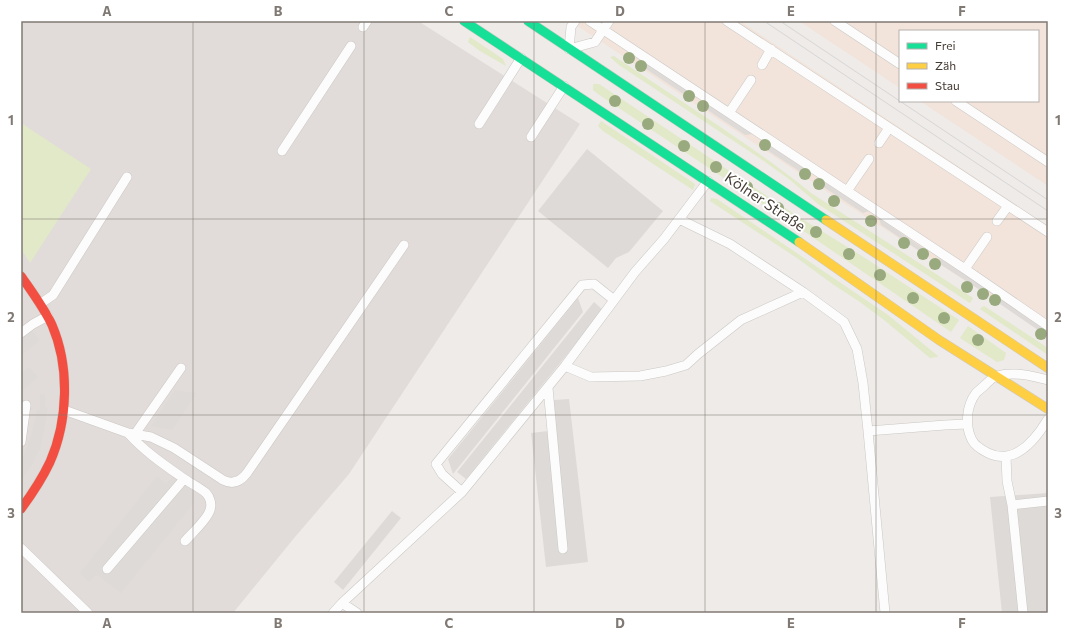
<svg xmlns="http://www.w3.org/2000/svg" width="1069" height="634" font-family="Commissioner,sans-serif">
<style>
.commercial{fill:#f2e4da}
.industrial{fill:#e1dcd9}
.green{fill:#e1e9c8}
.parking{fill:#dedad8}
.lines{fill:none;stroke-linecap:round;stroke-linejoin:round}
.lane-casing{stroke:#cbc7c4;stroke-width:10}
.fast-casing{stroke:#cfc8c0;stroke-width:10}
.slow-casing{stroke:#cfc8c0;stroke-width:10}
.jam-casing{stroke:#cfc8c0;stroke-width:10}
.lane{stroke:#fcfcfc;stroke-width:9}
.fast{stroke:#16e098;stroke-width:9}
.slow{stroke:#ffcf43;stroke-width:9}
.jam{stroke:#f24e42;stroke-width:9}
.tram{stroke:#d8d7d7;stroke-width:1}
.tree{fill:#99aa7e}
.grid{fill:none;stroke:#807973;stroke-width:1;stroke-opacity:0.55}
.labels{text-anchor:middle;stroke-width:4;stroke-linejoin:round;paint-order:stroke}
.street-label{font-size:15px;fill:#443b34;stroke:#fff}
.neatline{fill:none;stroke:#807973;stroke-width:1.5}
.grid-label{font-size:13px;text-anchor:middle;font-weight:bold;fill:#807973}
</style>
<rect width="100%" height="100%" fill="#eeebe8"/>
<path class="commercial" d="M 570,21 L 740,21 L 1048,226 L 1048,334 L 841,201 Z
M 799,21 L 1048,21 L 1048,186 L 920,101 L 1038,101 L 1038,31 L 900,31 L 900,88 Z"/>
<path class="industrial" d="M 21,21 L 418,21 L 580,124 L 349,474 L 295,537 L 233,613 L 21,613 Z"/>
<path class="green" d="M 470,37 L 503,59 L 506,66 L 480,51 L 468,42 Z
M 614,56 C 680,101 749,143 811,193 L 973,298 L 970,303 L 818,204 L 789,179 L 758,157 L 619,65 L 610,57 Z
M 594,84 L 599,84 L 791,212 L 865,258 L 959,320 L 951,332 L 808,234 L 598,94 L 593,90 L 593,85 Z
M 601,121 L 695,184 L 693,190 L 603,131 L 598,126 Z
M 21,123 L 91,169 L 30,263 L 21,249 Z
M 711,198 L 717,199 L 888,315 L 938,356 L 937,357 L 930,358 L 884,320 L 860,302 L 834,285 L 797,258 L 710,201 Z
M 984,306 L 1048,348 L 1048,355 L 980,309 L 982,307 Z
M 968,326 L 1006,353 L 1004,360 L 997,362 L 960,338 Z"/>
<path class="parking" d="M 644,62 L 692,94 L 685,95 L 646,69 Z
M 705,102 L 753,134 L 745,135 L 706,109 Z
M 763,140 L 809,171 L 802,173 L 764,148 Z
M 587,149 L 663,211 L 629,252 L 616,258 L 608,268 L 538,211 Z
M 821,180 L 869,211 L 863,213 L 822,186 Z
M 879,218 L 927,251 L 921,252 L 881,225 Z
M 939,258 L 987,289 L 980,290 L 940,264 Z
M 998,297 L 1046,329 L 1038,330 L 1000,304 Z
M 578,298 L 583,312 L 453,474 L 448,459 Z
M 594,302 L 603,310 L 466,479 L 457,472 Z
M 32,331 L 40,340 L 21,356 L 21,341 Z
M 29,367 L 38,377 L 21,392 L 21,374 Z
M 175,390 L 197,393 L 172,430 L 151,426 Z
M 40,394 L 45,394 L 45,406 L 48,408 L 44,432 L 39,451 L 33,463 L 21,481 L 21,462 L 31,436 L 37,410 L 40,410 Z
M 569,399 L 588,562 L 546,567 L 531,433 L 548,431 L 546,405 L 554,400 Z
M 157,476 L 166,484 L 173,476 L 192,489 L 194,503 L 121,593 L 97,575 L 89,582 L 80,573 Z
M 1048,493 L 1048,613 L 1002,613 L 990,497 Z
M 392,511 L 401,518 L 343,590 L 334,582 Z"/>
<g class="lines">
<g class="lane-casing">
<path id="lane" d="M 575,21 L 571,27 L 569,49 L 595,42 L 609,21
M 590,21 L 965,269 L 1048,326
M 727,21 L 1048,232
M 835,21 L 900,64
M 363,27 L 367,21
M 762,65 L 771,49
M 956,101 L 1048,162
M 729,113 L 751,80
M 479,124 L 521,58
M 531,137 L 564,86
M 879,143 L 889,128
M 282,151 L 351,46
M 847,191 L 869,159
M 679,219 L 730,244 L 803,292 L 844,322 L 857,349 L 863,383 L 868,431 L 885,613
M 997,221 L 1008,206
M 965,269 L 987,237
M 40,304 L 53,295 L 127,177
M 21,333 L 33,324 L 48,316
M 565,366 L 591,377 L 640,376 L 666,371 L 686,365 L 698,354 L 741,320 L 803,292
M 1048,380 C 1033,376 1013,371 997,376 C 993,377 988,382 985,385 C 982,388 979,390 976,393 C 966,406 965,426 972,440 C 975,446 982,450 988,453 C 1015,466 1036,439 1048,419
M 548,388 L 563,549
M 64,410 L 128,433 L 151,437 L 174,448 L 223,480 C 233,485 241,481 247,473 L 404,245
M 868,431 L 945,425 L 967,424
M 128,433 C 144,451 163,464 183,478 C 190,483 199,487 206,493 C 210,497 212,504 210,510 C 207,520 192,533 185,541
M 135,434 L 181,368
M 21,442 L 26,405
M 1006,456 L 1007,481 L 1012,505
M 462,492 L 442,474 L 436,464 L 582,285 L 594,284 L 614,300
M 21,548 L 88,613
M 107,569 L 184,479
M 342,603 L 357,613
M 333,613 L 342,603 L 462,492 L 565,366 L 635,272 L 664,239 L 708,181
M 1023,613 L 1012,505 L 1048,501"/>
</g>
<g class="fast-casing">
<path id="fast" d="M 464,21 L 799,242
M 528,21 L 826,220"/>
</g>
<g class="slow-casing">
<path id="slow" d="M 826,220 L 1048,368
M 799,242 L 939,340 L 1048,409"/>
</g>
<g class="jam-casing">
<path id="jam" d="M 21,276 C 32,292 44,308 52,325 C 70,367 68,421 50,462 C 42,479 32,494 21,509"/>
</g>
<use href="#lane" class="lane"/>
<use href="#fast" class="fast"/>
<use href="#slow" class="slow"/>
<use href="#jam" class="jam"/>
<path class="tram" d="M 764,21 L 1048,211
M 780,21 L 1048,200"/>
</g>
<g class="tree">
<circle cx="629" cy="58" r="6"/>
<circle cx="641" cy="66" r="6"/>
<circle cx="689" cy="96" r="6"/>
<circle cx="615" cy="101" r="6"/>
<circle cx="703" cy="106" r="6"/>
<circle cx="648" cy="124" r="6"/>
<circle cx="765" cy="145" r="6"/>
<circle cx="684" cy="146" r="6"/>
<circle cx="716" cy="167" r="6"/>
<circle cx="805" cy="174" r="6"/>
<circle cx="819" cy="184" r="6"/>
<circle cx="747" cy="187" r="6"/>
<circle cx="834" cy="201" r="6"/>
<circle cx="778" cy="208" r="6"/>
<circle cx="871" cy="221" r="6"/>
<circle cx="816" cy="232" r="6"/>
<circle cx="904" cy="243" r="6"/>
<circle cx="849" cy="254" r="6"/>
<circle cx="923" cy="254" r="6"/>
<circle cx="935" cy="264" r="6"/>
<circle cx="880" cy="275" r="6"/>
<circle cx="967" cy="287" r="6"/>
<circle cx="983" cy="294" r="6"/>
<circle cx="913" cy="298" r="6"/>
<circle cx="995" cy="300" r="6"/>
<circle cx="944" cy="318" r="6"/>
<circle cx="1041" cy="334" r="6"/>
<circle cx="978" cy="340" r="6"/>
</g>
<path class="grid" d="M 193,21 L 193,613M 364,21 L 364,613M 534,21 L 534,613M 705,21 L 705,613M 876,21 L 876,613M 21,219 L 1048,219M 21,415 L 1048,415"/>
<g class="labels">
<g class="street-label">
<text transform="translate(765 202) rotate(34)" y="5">Kölner Straße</text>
</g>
</g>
<rect width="1069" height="634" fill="none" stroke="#ffffff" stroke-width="44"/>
<rect x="899" y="30" width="140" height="72" fill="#ffffff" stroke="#b4b1ae"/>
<rect x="907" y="43" width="20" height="6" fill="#16e098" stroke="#b4b1ae"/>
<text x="935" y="50" font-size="12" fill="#443b34">Frei</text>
<rect x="907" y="63" width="20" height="6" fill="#ffcf43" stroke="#b4b1ae"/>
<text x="935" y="70" font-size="12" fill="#443b34">Zäh</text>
<rect x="907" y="83" width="20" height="6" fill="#f24e42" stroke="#b4b1ae"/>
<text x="935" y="90" font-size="12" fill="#443b34">Stau</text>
<rect x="22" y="22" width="1025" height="590" class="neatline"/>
<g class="grid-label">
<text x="107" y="16">A</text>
<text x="278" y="16">B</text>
<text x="449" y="16">C</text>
<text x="620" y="16">D</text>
<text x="791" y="16">E</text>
<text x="962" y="16">F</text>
<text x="11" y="125">1</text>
<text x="1058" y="125">1</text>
<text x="11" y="322">2</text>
<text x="1058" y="322">2</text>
<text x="11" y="518">3</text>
<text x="1058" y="518">3</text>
<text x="107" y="628">A</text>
<text x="278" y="628">B</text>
<text x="449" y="628">C</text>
<text x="620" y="628">D</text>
<text x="791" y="628">E</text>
<text x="962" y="628">F</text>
</g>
</svg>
